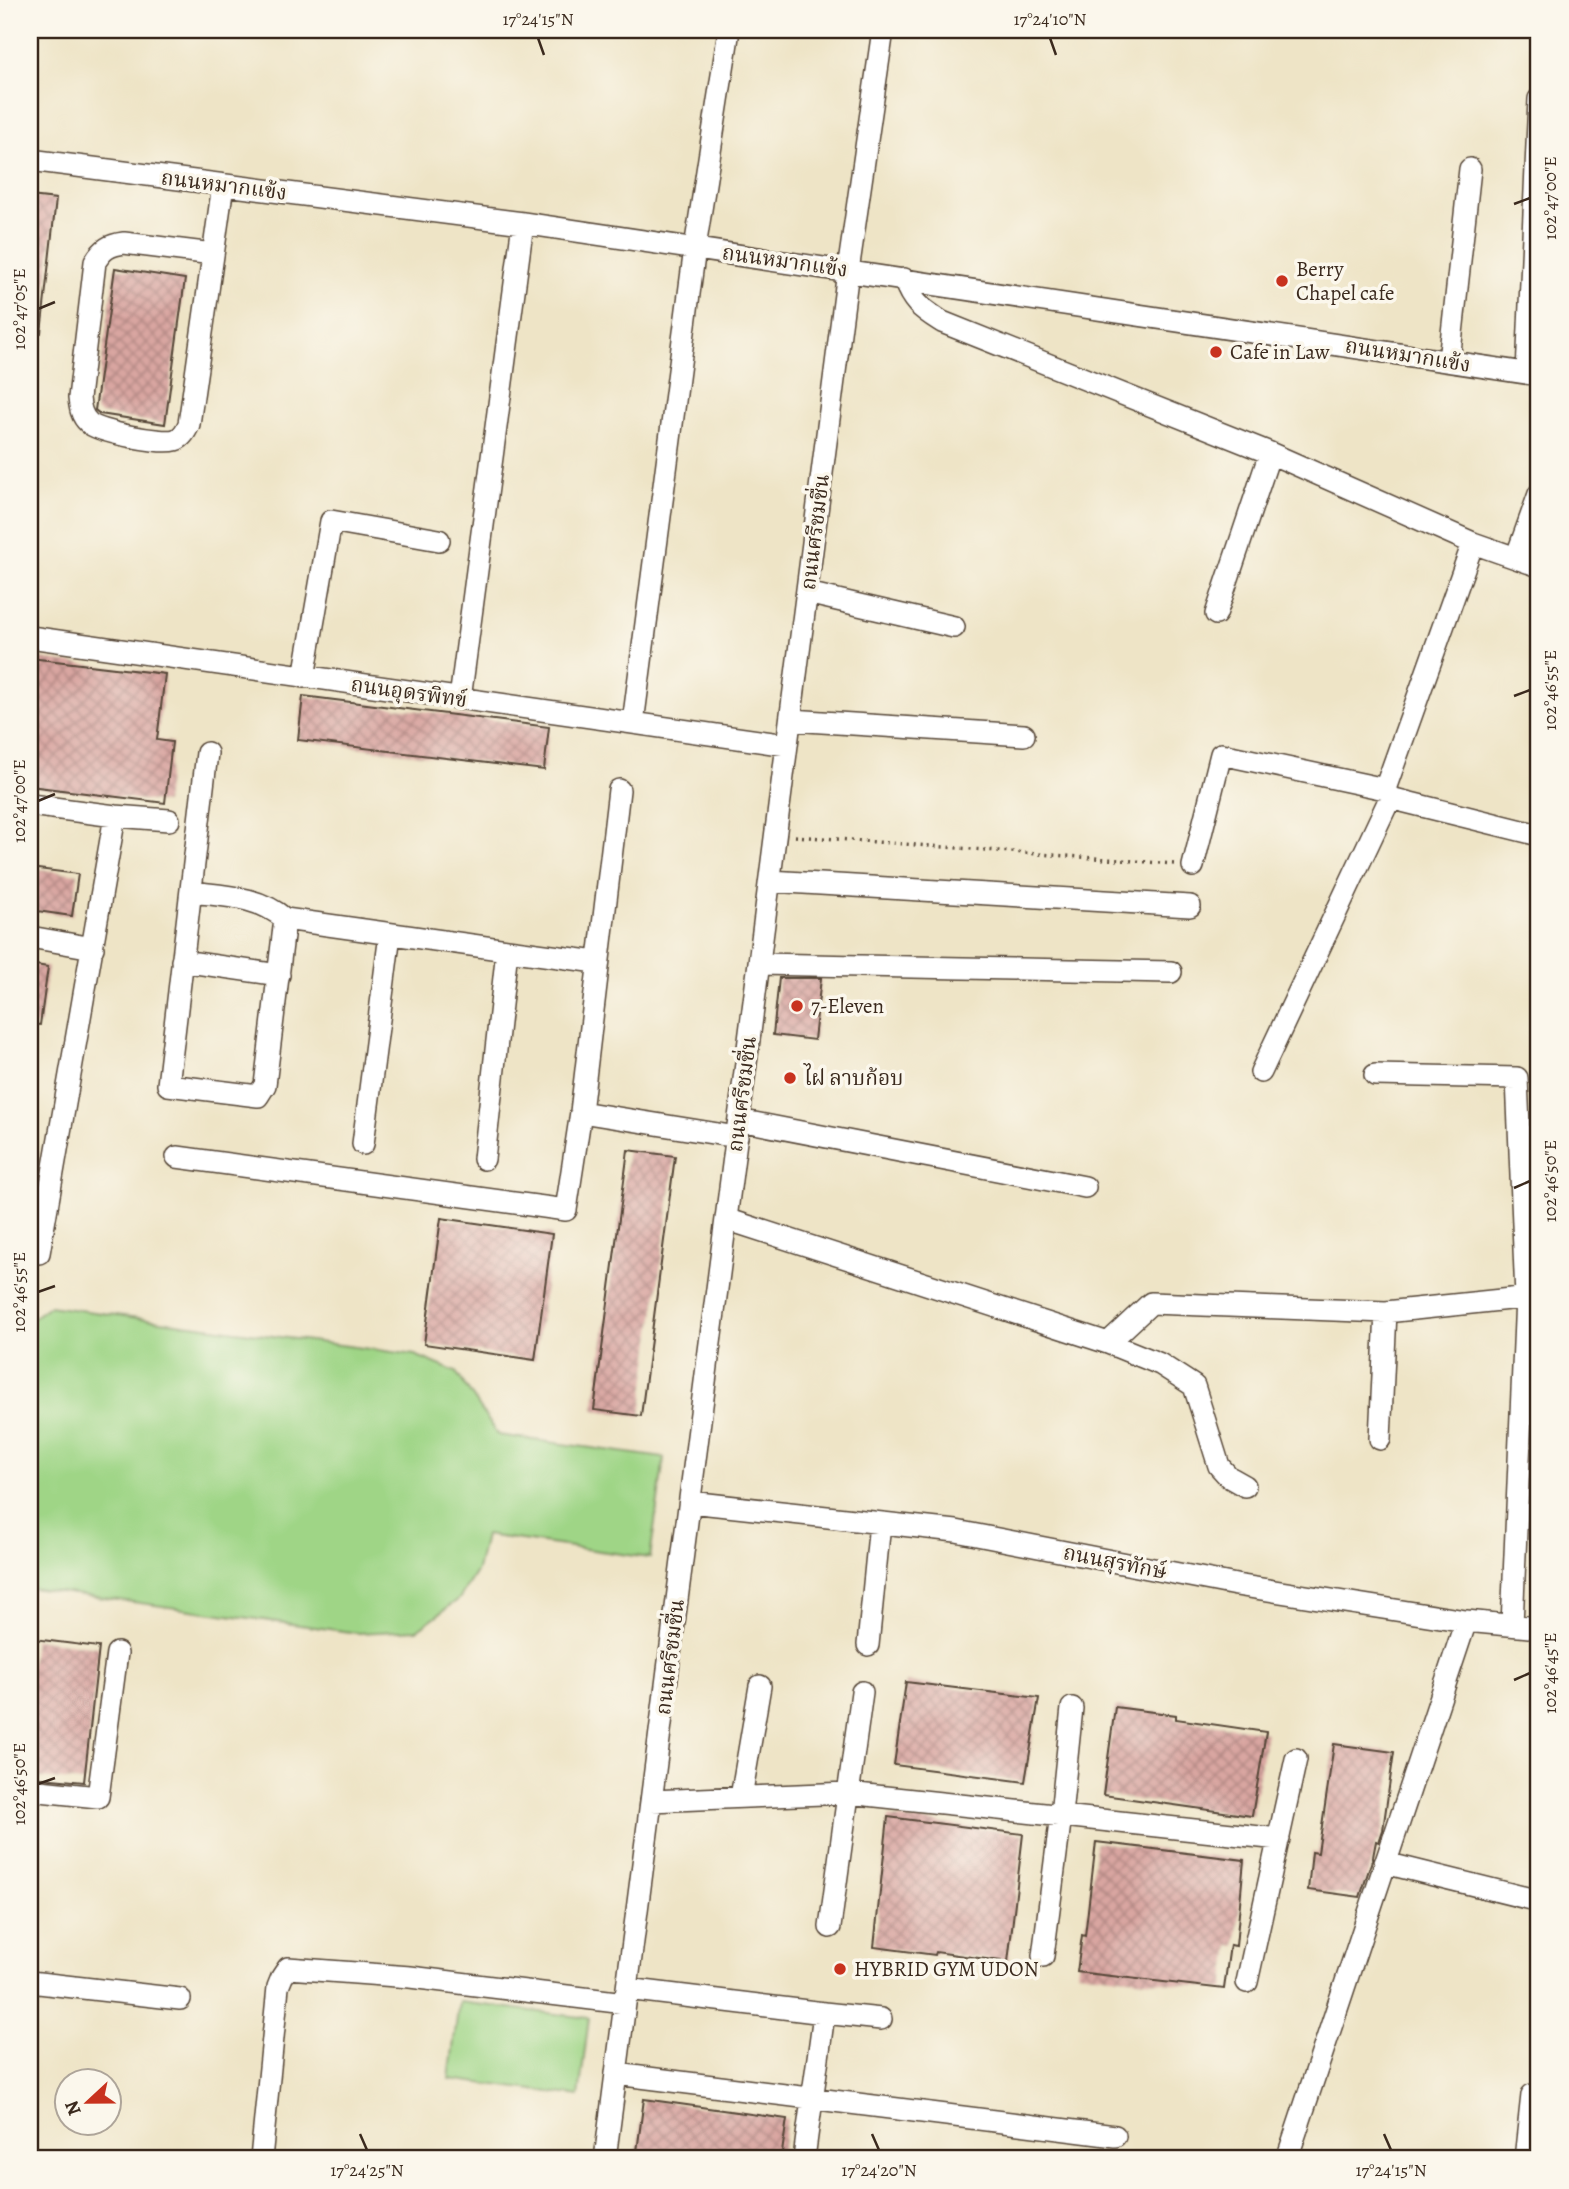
<svg xmlns="http://www.w3.org/2000/svg" width="1569" height="2189" font-family="Alegreya,'Noto Serif Thai',serif">
<style>
.pitch{fill:#9fd586;stroke:#6d8052;stroke-width:2}
.building{fill:url(#building-cross-hatch)}
.lines{fill:none;stroke-linecap:round;stroke-linejoin:round}
.minor-casing{stroke:#564637;stroke-width:24}
.path{stroke:#564637;stroke-width:3.5;stroke-dasharray:2 5;stroke-linecap:butt}
.minor{stroke:#fff;stroke-width:21}
.ticks{fill:none;stroke:#3b2a1e;stroke-width:2.5}
.poi-dot{fill:#c8321e;stroke:#fbf7ec;stroke-width:2.5}
.labels{text-anchor:middle;stroke-width:7;stroke-linejoin:round;paint-order:stroke}
.street-label{font-size:21px;fill:#3b2a1e;stroke:#fbf7ec}
.poi-label{font-size:21px;fill:#3b2a1e;stroke:#fbf7ec;text-anchor:start}
.neatline{fill:none;stroke:#3b2a1e;stroke-width:2.5}
.ticks-label{font-size:18px;text-anchor:middle;fill:#3b2a1e}
</style>
<defs>
<pattern id="building-cross-hatch" width="8" height="8" patternUnits="userSpaceOnUse" patternTransform="scale(1.75)"><rect width="8" height="8" fill="#d9a6a1"/><path d="M0 0l8 8M0 8l8-8" fill="none" stroke="#b18783"/></pattern>
</defs>
<rect width="100%" height="100%" fill="#fbf7ec"/>
<filter id="ink" filterUnits="userSpaceOnUse"><feTurbulence type="fractalNoise" baseFrequency=".0143" numOctaves="2"/><feDisplacementMap in="SourceGraphic" scale="14" xChannelSelector="R" yChannelSelector="G"/><feConvolveMatrix kernelMatrix="1 2 1 2 8 2 1 2 1" color-interpolation-filters="sRGB"/></filter>
<filter id="wash" filterUnits="userSpaceOnUse"><feTurbulence type="fractalNoise" baseFrequency=".00686" numOctaves="4" result="noise"/><feDisplacementMap in="SourceGraphic" scale="28" xChannelSelector="R" yChannelSelector="G"/><feGaussianBlur stdDeviation="1.57" result="paint"/><feColorMatrix in="noise" values="0 0 0 0 0 0 0 0 0 0 0 0 0 0 0 0 0 1.4 0 .05"/><feComposite in="paint" operator="in"/></filter>
<g filter="url(#wash)">
<rect width="100%" height="100%" fill="#eee4c6"/>
<path class="pitch" d="M 49,1306 L 415,1355 L 456,1372 L 498,1435 L 664,1458 L 650,1558 L 485,1535 L 477,1570 L 459,1599 L 417,1630 L 358,1633 L 30,1588 L 30,1320 Z
M 459,2002 L 589,2018 L 579,2096 L 449,2079 Z"/>
<g id="blocks">
<path class="building" d="M 30,196 L 56,199 L 41,333 L 30,332 Z
M 115,268 L 185,279 L 165,424 L 100,414 L 95,410 Z
M 30,658 L 165,674 L 157,740 L 172,742 L 165,803 L 30,786 Z
M 303,696 L 549,727 L 544,770 L 298,740 Z
M 30,868 L 78,874 L 72,916 L 30,910 Z
M 30,964 L 48,967 L 40,1025 L 30,1024 Z
M 779,978 L 821,978 L 814,1040 L 773,1035 Z
M 628,1150 L 675,1156 L 641,1416 L 594,1410 Z
M 441,1218 L 552,1234 L 535,1360 L 424,1344 Z
M 34,1639 L 99,1647 L 84,1782 L 30,1777 L 30,1675 Z
M 906,1682 L 1039,1698 L 1025,1782 L 894,1765 Z
M 1115,1707 L 1176,1715 L 1176,1719 L 1266,1732 L 1252,1816 L 1103,1795 Z
M 1334,1744 L 1394,1752 L 1383,1830 L 1379,1842 L 1376,1841 L 1373,1857 L 1360,1897 L 1308,1890 L 1312,1852 L 1318,1853 Z
M 888,1817 L 1023,1834 L 1008,1962 L 936,1952 L 935,1955 L 874,1947 Z
M 1096,1842 L 1244,1860 L 1236,1946 L 1230,1945 L 1224,1989 L 1077,1972 L 1082,1935 L 1085,1936 Z
M 644,2099 L 787,2119 L 781,2159 L 636,2159 Z"/>
</g>
</g>
<g filter="url(#ink)">
<use href="#blocks" fill-opacity="0" stroke="#564637" stroke-width="2"/>
<g class="lines">
<g class="minor-casing">
<path id="minor" d="M 30,160 L 523,223 L 1539,375
M 213,254 L 124,243 C 109,245 103,249 95,262 L 79,398 C 80,407 81,416 89,423 C 98,432 162,444 175,440 C 182,438 186,431 189,424 L 223,185
M 904,279 C 912,303 922,309 942,322 L 1270,453 L 1473,543 L 1539,566
M 1449,361 L 1470,169
M 1527,373 L 1539,99
M 1473,543 L 1385,789 L 1390,798 L 1539,835
M 1516,558 L 1539,494
M 807,593 L 954,627
M 1216,614 L 1270,453
M 30,637 L 787,745
M 304,677 L 331,521 L 439,540
M 460,699 L 523,223
M 791,720 L 1024,735
M 633,723 L 695,248 L 729,30
M 207,753 L 168,1085 L 258,1096 L 265,1085 L 285,919
M 30,805 L 115,816 L 39,1253 L 30,1252
M 115,816 L 169,820
M 1193,866 L 1221,754 L 1385,789
M 770,881 L 1190,906
M 191,892 C 224,896 259,896 285,919 L 507,950
M 30,937 L 93,948
M 182,961 L 279,975
M 759,964 L 1171,972
M 1261,1072 L 1390,798
M 1375,1075 L 1517,1078 L 1526,1297 L 1512,1625
M 581,1112 L 737,1137
M 739,1120 L 1085,1187
M 363,1144 L 390,934
M 177,1157 L 566,1210 L 581,1112 L 619,790
M 484,1159 L 507,950 L 597,962
M 726,1219 L 1108,1343 L 1151,1303 L 1386,1312 L 1539,1296
M 1108,1343 L 1160,1364 L 1194,1386 L 1219,1466 L 1229,1477 L 1245,1486
M 1380,1439 L 1386,1312
M 690,1502 L 956,1531 L 1236,1585 L 1466,1621 L 1539,1628
M 868,1645 L 880,1523
M 30,1790 L 98,1797 L 117,1653
M 741,1797 L 760,1686
M 651,1801 L 848,1793 L 1279,1839
M 1385,1863 L 1539,1901
M 830,1927 L 862,1692
M 1043,1956 L 1061,1815 L 1072,1708
M 30,1982 L 180,1999
M 1247,1982 L 1296,1759
M 627,1989 L 824,2013 C 818,2062 810,2110 804,2159
M 824,2013 L 881,2019
M 616,2074 L 1115,2136
M 261,2159 L 278,1987 L 282,1977 L 288,1968 L 410,1977 L 625,2003
M 605,2159 L 848,271 L 883,30
M 1287,2159 L 1466,1621
M 1525,2159 L 1532,2095"/>
</g>
<path class="path" d="M 795,836 L 1175,864"/>
<use href="#minor" class="minor"/>
</g>
</g>
<path class="ticks" d="M 538,38 L 544,55M 1050,38 L 1056,55M 1514,204 L 1530,198M 38,309 L 55,302M 1514,696 L 1530,690M 38,801 L 55,794M 1514,1188 L 1530,1181M 38,1292 L 55,1286M 1514,1680 L 1530,1673M 38,1784 L 55,1778M 360,2134 L 367,2150M 872,2134 L 879,2150M 1384,2134 L 1391,2150"/>
<g class="poi-dot">
<circle cx="1282" cy="281" r="7"/>
<circle cx="1216" cy="352" r="7"/>
<circle cx="797" cy="1006" r="7"/>
<circle cx="790" cy="1078" r="7"/>
<circle cx="840" cy="1969" r="7"/>
</g>
<g class="labels">
<g class="street-label">
<text transform="translate(224 185) rotate(7)" y="7">ถนนหมากแข้ง</text>
<text transform="translate(785 261) rotate(8)" y="7">ถนนหมากแข้ง</text>
<text transform="translate(1408 355) rotate(9)" y="7">ถนนหมากแข้ง</text>
<text transform="translate(815 532) rotate(-83)" y="7">ถนนศรีชมชื่น</text>
<text transform="translate(409 692) rotate(8)" y="7">ถนนอุดรพิทข์</text>
<text transform="translate(742 1094) rotate(-83)" y="7">ถนนศรีชมชื่น</text>
<text transform="translate(1115 1562) rotate(11)" y="7">ถนนสุรทักษ์</text>
<text transform="translate(670 1657) rotate(-83)" y="7">ถนนศรีชมชื่น</text>
</g>
<g class="poi-label">
<text x="1296" y="276">Berry<tspan x="1296" dy="24">Chapel cafe</tspan></text>
<text x="1230" y="359">Cafe in Law</text>
<text x="811" y="1013">7-Eleven</text>
<text x="804" y="1085">ไฝ ลาบก้อบ</text>
<text x="854" y="1976">HYBRID GYM UDON</text>
</g>
</g>
<rect width="1569" height="2189" fill="none" stroke="#fbf7ec" stroke-width="77"/>
<g transform="translate(88 2102) rotate(248)"><circle r="33" fill="#fbf7ec" stroke="#aea59a" stroke-width="2"/>
<path d="M0-5L12 26L0 18L-12 26Z" fill="#c8321e"/>
<text y="-10" font-size="19" font-weight="bold" text-anchor="middle" fill="#3b2a1e">N</text>
</g>
<rect x="38" y="38" width="1492" height="2112" class="neatline"/>
<g class="ticks-label">
<text x="538" y="25">17°24'15"N</text>
<text x="1050" y="25">17°24'10"N</text>
<text transform="translate(1550 198) rotate(-90)" y="6">102°47'00"E</text>
<text transform="translate(19 309) rotate(-90)" y="6">102°47'05"E</text>
<text transform="translate(1550 690) rotate(-90)" y="6">102°46'55"E</text>
<text transform="translate(19 801) rotate(-90)" y="6">102°47'00"E</text>
<text transform="translate(1550 1181) rotate(-90)" y="6">102°46'50"E</text>
<text transform="translate(19 1292) rotate(-90)" y="6">102°46'55"E</text>
<text transform="translate(1550 1673) rotate(-90)" y="6">102°46'45"E</text>
<text transform="translate(19 1784) rotate(-90)" y="6">102°46'50"E</text>
<text x="367" y="2176">17°24'25"N</text>
<text x="879" y="2176">17°24'20"N</text>
<text x="1391" y="2176">17°24'15"N</text>
</g>
</svg>
